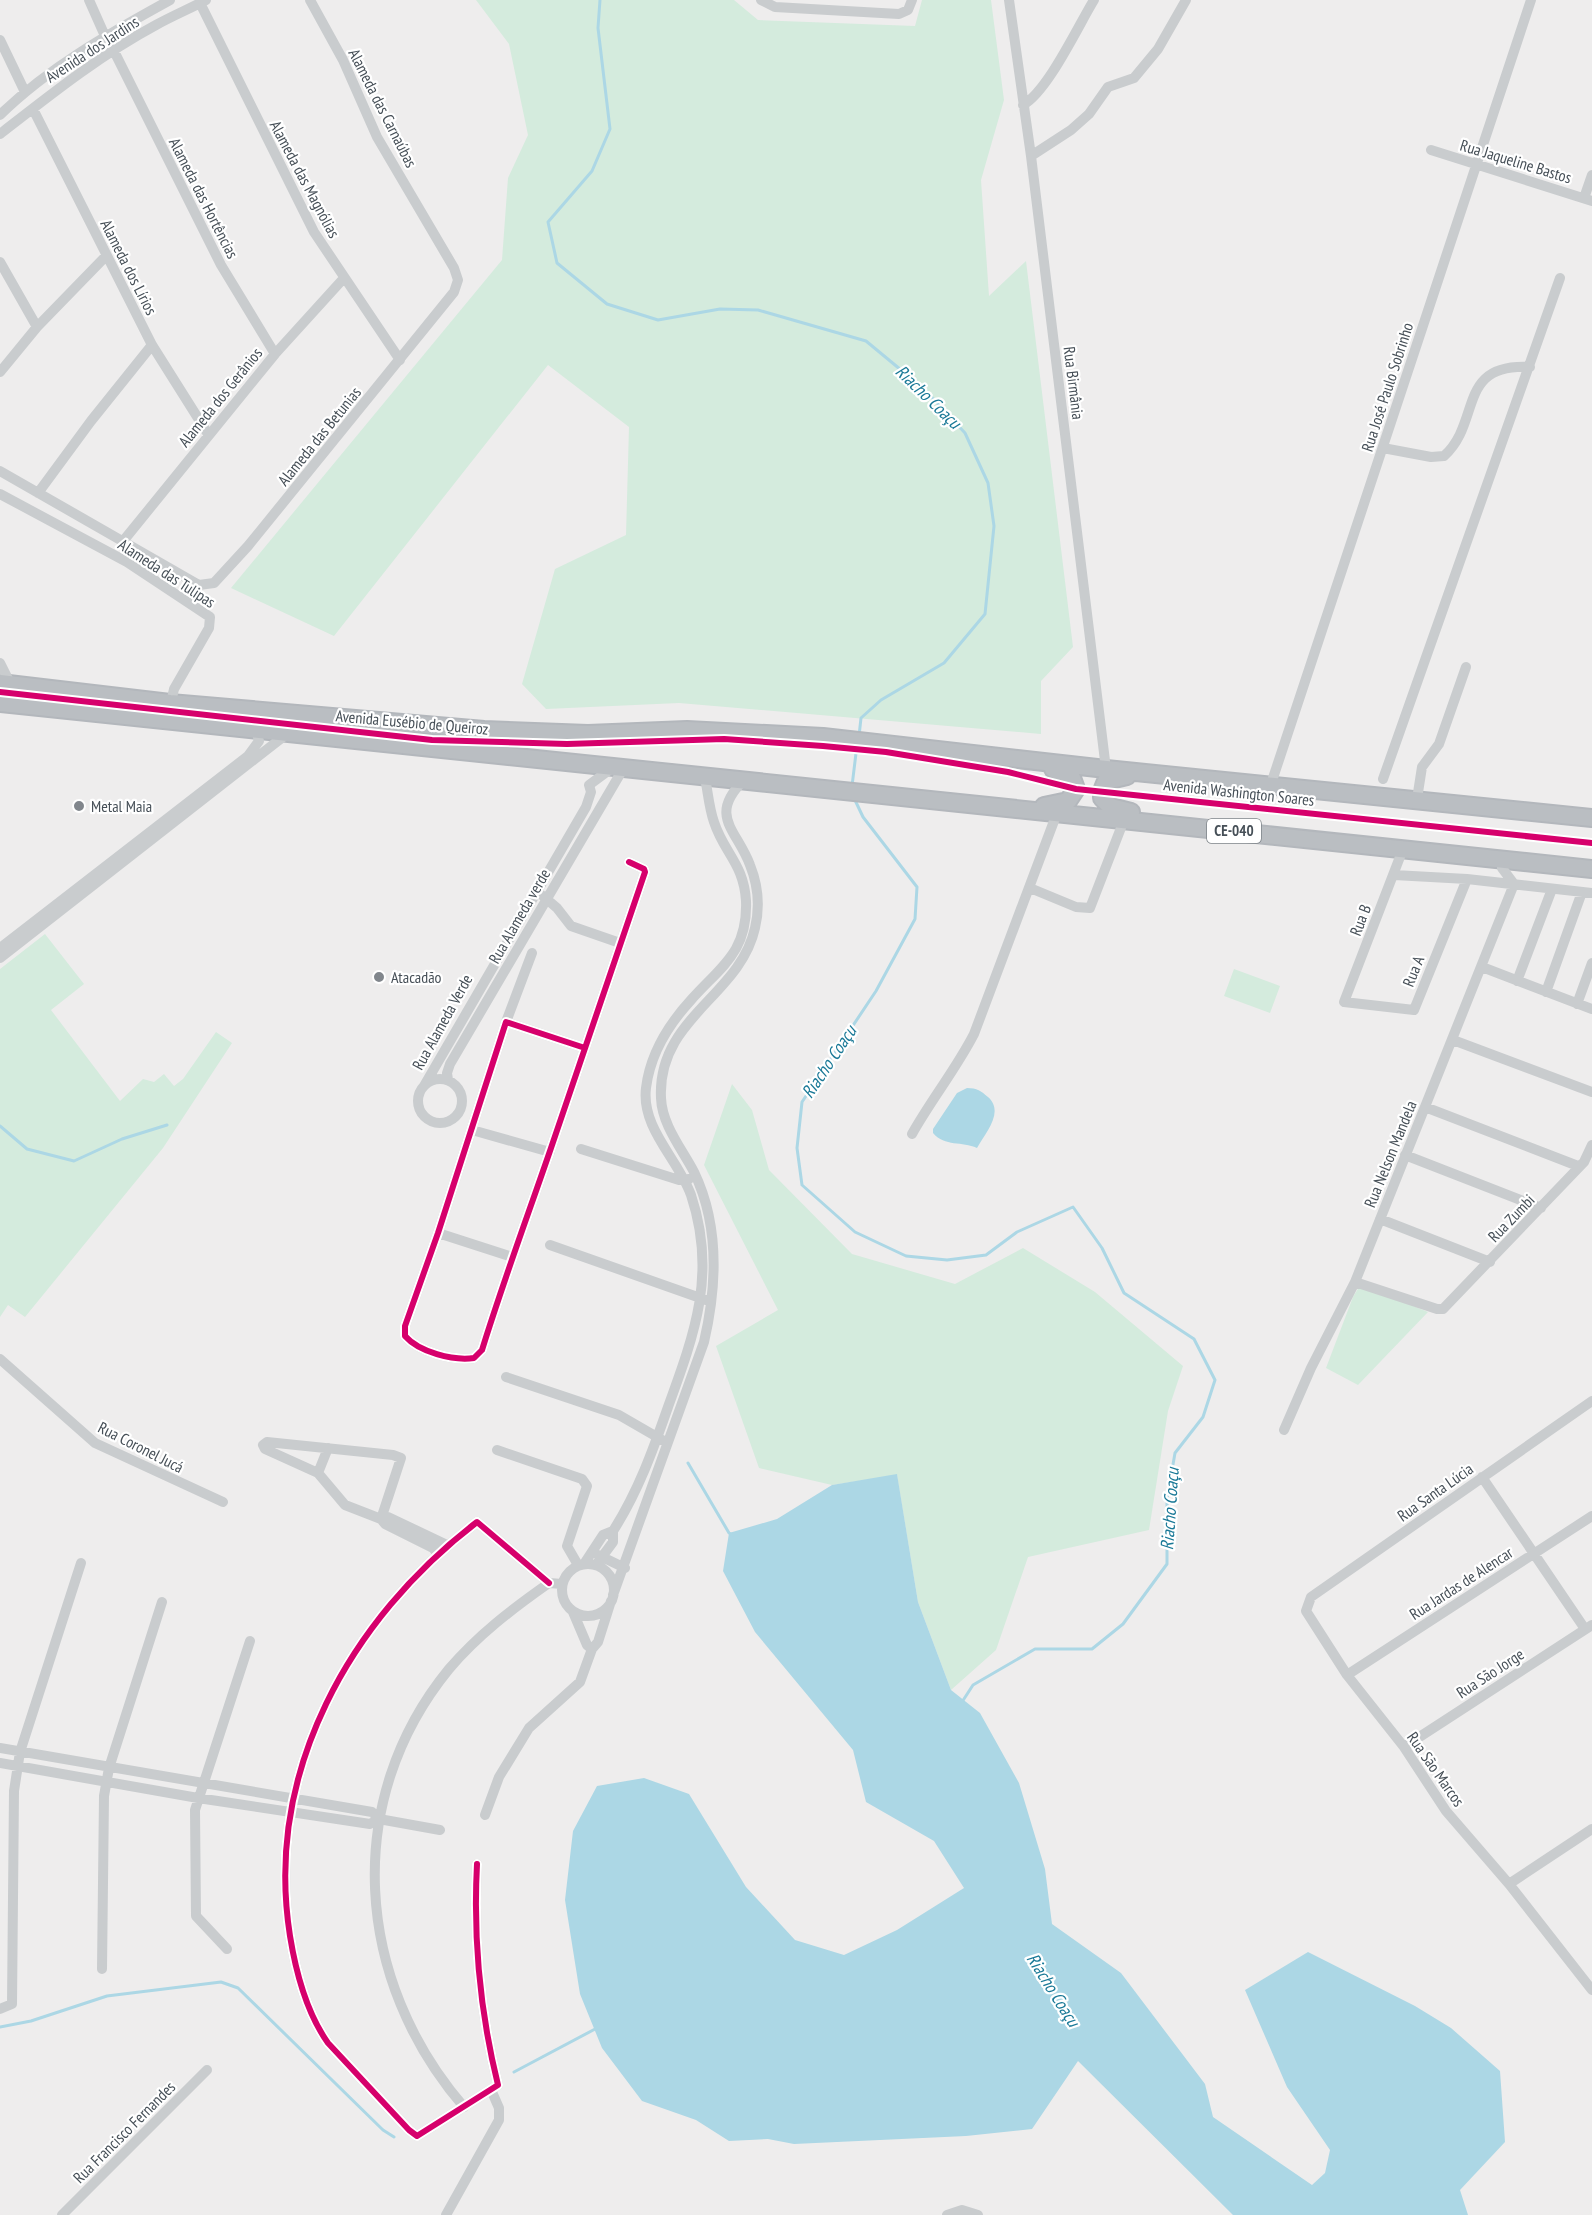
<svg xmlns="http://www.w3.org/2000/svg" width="1592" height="2215" font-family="'PT Sans Narrow',sans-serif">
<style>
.green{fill:#d4ebdd}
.water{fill:#acd7e5}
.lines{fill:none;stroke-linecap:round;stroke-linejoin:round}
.stream{stroke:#acd7e5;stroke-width:3}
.highway-casing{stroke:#b3b7bc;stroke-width:20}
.minor{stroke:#c9ccce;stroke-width:10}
.highway{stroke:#babec2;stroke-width:16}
.cycleway-casing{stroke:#fff;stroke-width:10}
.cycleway{stroke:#d6006c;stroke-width:6}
.poi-dot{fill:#81868c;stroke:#fff;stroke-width:2}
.labels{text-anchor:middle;stroke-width:4.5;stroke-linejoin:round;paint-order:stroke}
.shield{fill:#fff;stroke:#7e8489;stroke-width:1.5}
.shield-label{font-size:15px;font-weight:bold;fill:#464f57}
.street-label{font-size:16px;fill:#464f57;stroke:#fff}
.poi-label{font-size:16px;fill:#464f57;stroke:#fff;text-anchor:start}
.water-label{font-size:18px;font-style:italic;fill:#1a7997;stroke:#fff}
</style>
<rect width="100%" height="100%" fill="#eeeded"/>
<path class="green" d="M 476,0 L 734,0 L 758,20 L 915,26 L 922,0 L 991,0 L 1004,100 L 981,180 L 989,296 L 1026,261 L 1073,647 L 1041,681 L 1041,734 L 679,703 L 546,709 L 522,684 L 555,569 L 626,535 L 629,427 L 548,365 L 334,636 L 231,588 L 502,260 L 508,178 L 528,135 L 509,44 Z
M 45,934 L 84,984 L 51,1010 L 120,1101 L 143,1079 L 154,1082 L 164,1074 L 174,1086 L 183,1079 L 216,1032 L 232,1043 L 163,1148 L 25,1317 L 8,1305 L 0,1317 L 0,969 Z
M 1234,969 L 1280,986 L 1270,1013 L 1224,996 Z
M 732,1084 L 752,1110 L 769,1170 L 852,1254 L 955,1284 L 1023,1248 L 1095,1292 L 1183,1366 L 1168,1411 L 1149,1530 L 1028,1557 L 996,1650 L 951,1690 L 918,1602 L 897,1475 L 832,1485 L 759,1468 L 716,1346 L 778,1310 L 704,1165 Z
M 1364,1286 L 1428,1312 L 1358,1385 L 1326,1368 L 1353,1297 L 1359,1287 Z"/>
<path class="water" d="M 967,1088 C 977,1088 981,1091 988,1097 C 1005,1112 985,1133 977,1148 C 962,1141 945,1147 933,1133 L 933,1129 L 957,1093 Z
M 897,1474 L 918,1602 L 951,1690 L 980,1713 L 1019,1783 L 1045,1869 L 1052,1924 L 1121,1973 L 1205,2084 L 1213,2117 L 1312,2185 L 1325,2173 L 1330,2150 L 1287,2087 L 1245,1990 L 1308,1952 L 1415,2006 L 1451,2028 L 1500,2071 L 1505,2142 L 1460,2190 L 1468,2215 L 1233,2215 L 1078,2061 L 1032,2129 L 966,2136 L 794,2144 L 768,2139 L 729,2141 L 696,2120 L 642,2101 L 602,2048 L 580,1994 L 565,1900 L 573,1831 L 597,1786 L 644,1778 L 689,1794 L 746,1887 L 795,1940 L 844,1955 L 897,1930 L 964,1888 L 934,1841 L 866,1802 L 853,1750 L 755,1632 L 723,1571 L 729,1533 L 777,1519 L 832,1485 Z"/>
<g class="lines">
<path class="stream" d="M 600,0 L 598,28 L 610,129 L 592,171 L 548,222 L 557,263 L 607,304 L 658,320 L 720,309 L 758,310 L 866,341 L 924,389 L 965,433 L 988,483 L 994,526 L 985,614 L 944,663 L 881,700 L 861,718 L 859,736
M 852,786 L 857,745
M 854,798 L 863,817 L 917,887 L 915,919 L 876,991 L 802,1102 L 797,1148 L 802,1185 L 855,1232 L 906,1256 L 947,1260 L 986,1255 L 1017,1232 L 1073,1207 L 1102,1248 L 1124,1293 L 1194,1339 L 1215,1380 L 1203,1417 L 1175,1453 L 1167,1499 L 1167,1564 L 1123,1624 L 1092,1649 L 1035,1649 L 973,1685 L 962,1702
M 0,1126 L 27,1149 L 74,1161 L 122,1139 L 167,1125
M 688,1463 L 729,1533 L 733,1535
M 0,2027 L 31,2021 L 107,1996 L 221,1982 L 238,1988 L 383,2130 L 394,2137
M 514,2072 L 597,2028"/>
<g class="highway-casing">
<path id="highway" d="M 0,683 L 170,703 L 484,730 L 588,734 L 687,730 L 823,737 L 1106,769 L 1592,818
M 0,703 L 1592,869
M 1127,776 L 1106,781 L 1102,791 L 1102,798 L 1111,807 L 1131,812
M 1044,806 L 1068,801 L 1076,789 L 1072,778 L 1053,769"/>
</g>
<path class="minor" d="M 89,0 L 105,36
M 761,0 L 775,7 L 899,14 L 908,10 L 912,0
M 1009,0 L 1031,156 L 1106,769
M 200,3 L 314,232 L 400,360
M 0,40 L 25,92
M 114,51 L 221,265 L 275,354
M 1023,105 C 1048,91 1078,26 1094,0
M 33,109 L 152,345 L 208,434
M 0,115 C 49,67 110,33 170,0
M 0,134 C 50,95 100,55 156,25 C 172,16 189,9 206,0
M 1431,150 L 1592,201
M 1031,156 L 1071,130 L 1089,114 L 1108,87 L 1134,78 L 1158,49 L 1186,0
M 1584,198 L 1592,175
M 0,262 L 37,327
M 0,372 L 37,327 L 106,256
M 1383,448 L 1431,457 L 1444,456 C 1482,422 1456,363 1530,367
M 0,471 L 199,585 L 214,583 L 248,546 L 454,292 L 458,280 L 454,268 L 377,137 L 343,60 L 310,0
M 38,493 L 91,421 L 152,345
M 0,494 L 127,562 L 210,617 L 209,628 L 174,689 L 170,707
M 124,540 L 275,354 L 344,278
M 0,663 L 11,685
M 1383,779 L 1560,278
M 1271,784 L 1531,0
M 1417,799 L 1422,767 L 1439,744 L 1466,667
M 1403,849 L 1344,1002 L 1414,1010 L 1467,879
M 1394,875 L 1467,879 L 1592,893
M 1030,888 L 1076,907 L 1090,908 L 1124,820
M 543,896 L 557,908 L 571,926 L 620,943
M 0,948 L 248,756 L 259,741 L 256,730
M 0,958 L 288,733
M 1482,967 L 1592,1009
M 1517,981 L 1552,889
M 1546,992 L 1582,892
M 1577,1004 L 1592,963
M 506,1022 L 532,953
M 1453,1040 L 1592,1092
M 585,1048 L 506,1022 L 438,1233 L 405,1326 L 405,1336 C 419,1352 453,1361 474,1358 L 482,1350 C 503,1282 528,1215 551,1148 C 583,1056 613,964 645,872 L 644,869 L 629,862
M418 1101a22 22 0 1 1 44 0a22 22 0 1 1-44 0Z
M 448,1080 L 447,1073 L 450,1064 L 623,769
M 424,1086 L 586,807 L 591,792 L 589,785 L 612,768
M 1425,1107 L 1578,1166
M 472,1130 L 550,1152
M 912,1134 C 931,1100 956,1069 974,1034 L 1057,813
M 581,1149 L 679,1180 L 689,1179
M 1405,1155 L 1541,1208
M 1380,1219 L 1490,1262
M 438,1233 L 512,1257
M 550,1245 L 706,1300
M 1355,1282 L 1437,1309 L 1443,1309 L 1584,1162 L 1592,1145
M 0,1359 L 95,1443 L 223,1502
M 506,1377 L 619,1415 L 664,1441
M 1592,1401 L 1311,1597 L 1306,1611 L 1347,1675 L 1404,1747 L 1446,1811 L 1509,1884 L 1592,1990
M 1284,1430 L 1311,1368 L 1355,1282 L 1514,884 L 1502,868 L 1503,859
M 497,1450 L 582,1479 L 587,1486 L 567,1546 L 578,1565
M 318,1473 L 328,1448
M 1482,1477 L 1585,1629
M 381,1519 L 401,1458 L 393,1455 L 267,1442 L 263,1445 L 265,1449 L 318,1473 L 345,1505 L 381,1519 L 385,1524 L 433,1548 L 438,1554
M 381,1519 L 388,1517 L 447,1545
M 598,1555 L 625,1568
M562 1590a26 26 0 1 1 52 0a26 26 0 1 1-52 0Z
M 584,1564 L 603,1535 L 613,1531 C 638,1492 653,1450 668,1407 C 695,1333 717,1273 691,1195 C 678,1159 641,1128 646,1088 C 650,1055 669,1024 691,1000 C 720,967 748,953 746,901 C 744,864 724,853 714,822 C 709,808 708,792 705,778
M 596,1565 L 613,1542 L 613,1531
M 613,1595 L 704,1342 C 717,1286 720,1226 694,1172 C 682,1149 662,1125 661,1098 C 657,1018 740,996 755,928 C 760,907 758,885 750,865 C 737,830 708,816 743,781
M 573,1612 L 587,1645 L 592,1649
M 1347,1675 L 1592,1516
M 1404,1747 L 1592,1625
M 0,1748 L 372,1812 L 379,1819 L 440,1830
M 0,1763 L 198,1798 L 370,1824 L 379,1819
M 485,1815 L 499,1777 L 529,1728 L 580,1682 L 592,1649 L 598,1642 L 611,1601
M 477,1864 C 473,1939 480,2012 498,2085 L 417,2136 L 409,2130 L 328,2043 C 306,2012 296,1973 290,1936 C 264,1772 350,1619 477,1522 L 549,1583
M 1509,1884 L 1592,1829
M 227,1949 L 196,1916 L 195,1810 L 250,1641
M 102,1969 L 104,1796 L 109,1768 L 162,1602
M 0,2009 L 12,2004 L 14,1791 L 20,1752 L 81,1563
M 464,2107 C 355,1981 341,1801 449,1669 C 478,1635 512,1609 549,1583 L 562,1584
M 62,2215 L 207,2070
M 446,2215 L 499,2120 L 499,2108 L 492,2092
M 947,2215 L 962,2210 L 978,2215"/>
<use href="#highway" class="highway"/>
<g class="cycleway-casing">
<path id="cycleway" d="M 0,692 L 432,740 L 567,744 L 724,739 L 823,746 L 886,752 L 1008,772 L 1076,789 L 1592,843
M 585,1048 L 506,1022 L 438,1233 L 405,1326 L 405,1336 C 419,1352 453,1361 474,1358 L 482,1350 C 503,1282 528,1215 551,1148 C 583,1056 613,964 645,872 L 644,869 L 629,862
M 477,1864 C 473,1939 480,2012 498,2085 L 417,2136 L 409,2130 L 328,2043 C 306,2012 296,1973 290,1936 C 264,1772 350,1619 477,1522 L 549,1583"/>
</g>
<use href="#cycleway" class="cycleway"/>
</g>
<g class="poi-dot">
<circle cx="79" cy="806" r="6"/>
<circle cx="379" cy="977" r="6"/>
</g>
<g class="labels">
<rect class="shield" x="1207" y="819" width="54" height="24" rx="4.5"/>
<g class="shield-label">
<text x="1234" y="836">CE-040</text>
</g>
<g class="street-label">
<text transform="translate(92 49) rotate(-33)" y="6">Avenida dos Jardins</text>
<text transform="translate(383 108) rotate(63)" y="6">Alameda das Carnaúbas</text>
<text transform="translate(1516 161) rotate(17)" y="6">Rua Jaqueline Bastos</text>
<text transform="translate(305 179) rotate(62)" y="6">Alameda das Magnólias</text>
<text transform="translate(204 198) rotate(63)" y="6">Alameda das Hortências</text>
<text transform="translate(129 267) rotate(63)" y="6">Alameda dos Lírios</text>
<text transform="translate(1074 383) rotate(83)" y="6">Rua Birmânia</text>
<text transform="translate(1387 387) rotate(-72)" y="6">Rua José Paulo Sobrinho</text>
<text transform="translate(220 397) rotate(-51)" y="6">Alameda dos Gerânios</text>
<text transform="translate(319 436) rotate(-51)" y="6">Alameda das Betunias</text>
<text transform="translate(167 573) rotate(33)" y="6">Alameda das Tulipas</text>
<text transform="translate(412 722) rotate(5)" y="6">Avenida Eusébio de Queiroz</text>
<text transform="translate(1239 792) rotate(6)" y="6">Avenida Washington Soares</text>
<text transform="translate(519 916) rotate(-60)" y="6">Rua Alameda verde</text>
<text transform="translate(1360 920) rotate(-69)" y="6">Rua B</text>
<text transform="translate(1413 971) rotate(-68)" y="6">Rua A</text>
<text transform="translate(442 1022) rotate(-61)" y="6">Rua Alameda Verde</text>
<text transform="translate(1390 1154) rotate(-68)" y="6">Rua Nelson Mandela</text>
<text transform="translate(1511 1218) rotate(-46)" y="6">Rua Zumbi</text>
<text transform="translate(141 1447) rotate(27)" y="6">Rua Coronel Jucá</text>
<text transform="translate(1435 1492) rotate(-35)" y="6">Rua Santa Lúcia</text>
<text transform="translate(1461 1583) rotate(-33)" y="6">Rua Jardas de Alencar</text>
<text transform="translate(1490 1673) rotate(-33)" y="6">Rua São Jorge</text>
<text transform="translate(1436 1769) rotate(55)" y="6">Rua São Marcos</text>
<text transform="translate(124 2132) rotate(-45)" y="6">Rua Francisco Fernandes</text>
</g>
<g class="poi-label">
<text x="91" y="812">Metal Maia</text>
<text x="391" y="983">Atacadão</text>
</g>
<g class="water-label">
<text transform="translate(928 397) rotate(44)" y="6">Riacho Coaçu</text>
<text transform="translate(829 1062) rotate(-56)" y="6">Riacho Coaçu</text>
<text transform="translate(1170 1509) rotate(-86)" y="6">Riacho Coaçu</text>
<text transform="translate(1053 1990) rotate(58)" y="6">Riacho Coaçu</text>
</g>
</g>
</svg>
